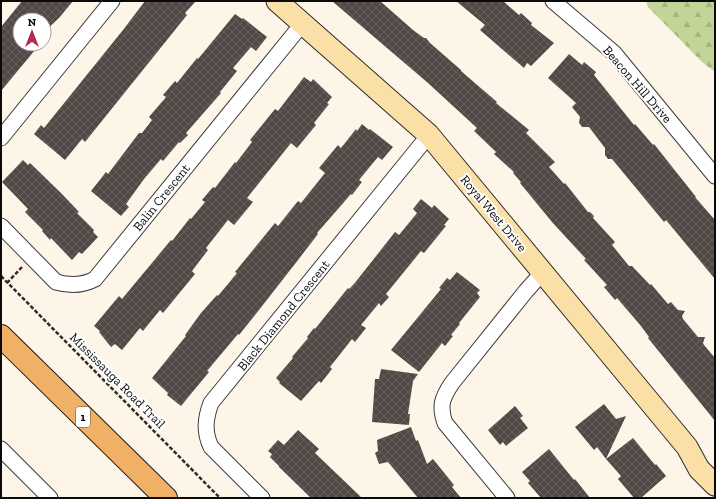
<svg xmlns="http://www.w3.org/2000/svg" width="716" height="499" font-family="'Zilla Slab',serif">
<style>
.forest{fill:url(#forest-firs)}
.building{fill:url(#building-cross-hatch)}
.lines{fill:none;stroke-linecap:round;stroke-linejoin:round}
.street-casing{stroke:#3d3d3d;stroke-width:17}
.secondary-casing{stroke:#2c2c2c;stroke-width:23}
.primary-casing{stroke:#1b1b1b;stroke-width:24}
.path{stroke:#2c2c2c;stroke-width:2.5;stroke-dasharray:4 2;stroke-linecap:butt}
.street{stroke:#fff;stroke-width:15}
.secondary{stroke:#fadfa7;stroke-width:21}
.primary{stroke:#f0b066;stroke-width:22}
.labels{text-anchor:middle;stroke-width:4;stroke-linejoin:round;paint-order:stroke}
.shield{fill:#fff;stroke:#545454;stroke-width:1}
.shield-label{font-size:12px;font-weight:bold;fill:#0a0a0a}
.street-label{font-size:13px;fill:#0a0a0a;stroke:#fff}
</style>
<defs>
<pattern id="forest-firs" width="22" height="20" patternUnits="userSpaceOnUse"><rect width="22" height="20" fill="#c0d596"/><path d="M5 1l3.5 6h-7zM16 11l3.5 6h-7z" fill="#a4b680"/></pattern>
<pattern id="building-cross-hatch" width="8" height="8" patternUnits="userSpaceOnUse"><rect width="8" height="8" fill="#524947"/><path d="M0 0l8 8M0 8l8-8" fill="none" stroke="#665f5d"/></pattern>
</defs>
<rect width="100%" height="100%" fill="#fef5e9"/>
<path class="forest" d="M 646,1 L 715,1 L 715,72 L 702,62 L 648,7 Z"/>
<path class="building" d="M 22,1 L 73,1 L 59,18 L 44,32 L 44,20 L 20,20 L 20,44 L 40,44 L 1,91 L 1,27 Z
M 145,1 L 196,1 L 185,13 L 187,15 L 85,142 L 82,139 L 65,160 L 34,134 L 41,125 L 44,128 L 123,30 Z
M 332,1 L 380,1 L 413,30 L 424,38 L 426,38 L 430,43 L 461,70 L 461,71 L 497,102 L 496,103 L 529,130 L 526,133 L 555,162 L 549,167 L 564,184 L 565,183 L 588,212 L 590,212 L 594,216 L 593,218 L 615,242 L 612,245 L 629,266 L 632,266 L 650,285 L 651,284 L 668,304 L 671,302 L 678,310 L 685,311 L 682,316 L 683,319 L 698,337 L 705,337 L 703,343 L 704,345 L 715,358 L 715,421 L 648,338 L 649,337 L 641,326 L 617,298 L 615,300 L 604,287 L 607,285 L 584,260 L 586,259 L 552,222 L 520,183 L 521,182 L 513,173 L 514,172 L 494,154 L 496,152 L 474,131 L 477,128 L 428,83 Z
M 456,1 L 503,1 L 519,15 L 521,13 L 532,23 L 531,25 L 554,43 L 531,66 L 527,63 L 524,68 L 480,30 L 485,25 Z
M 235,14 L 242,19 L 243,18 L 267,37 L 256,51 L 251,47 L 233,68 L 237,71 L 220,92 L 221,93 L 186,133 L 188,135 L 180,143 L 179,142 L 163,161 L 161,159 L 144,179 L 126,204 L 129,207 L 121,216 L 91,191 L 106,172 L 108,174 L 139,133 L 142,133 L 152,120 L 149,117 L 166,97 L 163,95 L 175,81 L 177,83 L 197,58 L 198,59 Z
M 569,54 L 582,65 L 584,62 L 596,72 L 594,75 L 634,125 L 635,124 L 653,145 L 654,144 L 696,197 L 695,197 L 715,220 L 715,279 L 666,220 L 664,222 L 612,159 L 608,159 L 605,155 L 605,148 L 589,127 L 582,127 L 579,123 L 580,117 L 572,107 L 576,103 L 548,78 Z
M 304,77 L 311,82 L 313,79 L 332,97 L 327,103 L 329,104 L 314,123 L 316,125 L 297,148 L 291,143 L 247,198 L 253,202 L 234,225 L 228,220 L 206,248 L 208,250 L 192,271 L 195,274 L 163,313 L 160,310 L 143,331 L 140,328 L 122,350 L 115,344 L 111,347 L 99,332 L 100,331 L 94,326 L 119,296 L 122,299 L 171,240 L 172,241 L 190,218 L 191,219 L 205,202 L 202,200 L 213,187 L 215,188 L 235,162 L 236,163 L 252,142 L 250,140 L 275,109 L 278,111 Z
M 362,124 L 369,130 L 370,129 L 393,147 L 382,160 L 378,157 L 359,180 L 362,182 L 352,195 L 351,194 L 317,233 L 318,234 L 298,260 L 259,310 L 239,335 L 238,334 L 207,371 L 209,372 L 181,406 L 167,395 L 168,393 L 152,378 L 186,336 L 185,335 L 201,313 L 217,295 L 218,296 L 237,273 L 235,272 L 275,223 L 278,226 L 298,201 L 301,203 L 325,173 L 319,168 L 338,145 L 341,148 L 356,129 L 357,131 Z
M 23,160 L 28,165 L 30,163 L 62,194 L 79,212 L 77,213 L 94,230 L 93,232 L 98,237 L 82,254 L 79,252 L 72,260 L 51,238 L 50,240 L 42,231 L 43,230 L 25,212 L 28,209 L 2,182 Z
M 421,199 L 432,208 L 434,205 L 449,219 L 444,225 L 446,226 L 424,253 L 421,251 L 386,294 L 389,297 L 381,306 L 379,303 L 361,325 L 366,328 L 355,342 L 352,339 L 330,367 L 332,369 L 321,383 L 319,381 L 301,401 L 279,383 L 280,382 L 276,378 L 293,358 L 292,357 L 308,338 L 307,337 L 314,328 L 315,329 L 348,288 L 349,289 L 354,284 L 395,232 L 399,235 L 417,213 L 413,209 Z
M 457,272 L 480,290 L 477,293 L 480,297 L 459,323 L 460,324 L 451,335 L 453,336 L 445,346 L 442,343 L 419,372 L 391,350 L 441,289 L 439,288 L 447,278 L 450,280 Z
M 381,369 L 418,374 L 413,381 L 408,414 L 410,414 L 409,425 L 372,422 L 375,379 L 379,379 Z
M 604,404 L 616,419 L 626,416 L 606,459 L 597,447 L 594,450 L 575,427 Z
M 515,406 L 523,416 L 520,418 L 528,428 L 506,446 L 503,442 L 500,445 L 488,430 Z
M 411,427 L 416,441 L 418,440 L 427,464 L 433,459 L 454,485 L 452,487 L 461,498 L 418,498 L 388,462 L 379,464 L 375,453 L 378,451 L 377,440 Z
M 298,430 L 319,449 L 315,453 L 362,498 L 311,498 L 279,467 L 279,466 L 270,457 L 272,454 L 268,451 L 278,440 L 284,445 Z
M 633,438 L 655,465 L 656,464 L 666,476 L 641,498 L 634,498 L 618,479 L 621,476 L 606,459 Z
M 549,449 L 574,480 L 575,479 L 590,498 L 541,498 L 528,483 L 530,481 L 522,472 Z"/>
<g class="lines">
<g class="street-casing">
<path id="street" d="M 553,1 L 614,53 L 715,176
M 1,138 L 112,1
M 1,226 L 56,282 C 70,286 82,286 95,279 L 303,23
M 1,449 L 50,498
M 262,498 L 211,447 C 204,432 205,419 211,403 L 429,135
M 507,498 L 445,423 C 439,406 442,398 452,383 L 526,291 L 543,272"/>
</g>
<g class="secondary-casing">
<path id="secondary" d="M 277,1 L 429,135 L 687,447 L 699,469 L 715,485"/>
</g>
<g class="primary-casing">
<path id="primary" d="M 1,336 L 166,498"/>
</g>
<path class="path" d="M 1,276 L 220,498
M 7,283 L 22,267"/>
<use href="#street" class="street"/>
<use href="#secondary" class="secondary"/>
<use href="#primary" class="primary"/>
</g>
<g class="labels">
<rect class="shield" x="76" y="407" width="14" height="20" rx="3"/>
<g class="shield-label">
<text x="83" y="421">1</text>
</g>
<g class="street-label">
<text transform="translate(638 84) rotate(49)" y="5">Beacon Hill Drive</text>
<text transform="translate(161 197) rotate(-51)" y="5">Balin Crescent</text>
<text transform="translate(494 213) rotate(50)" y="5">Royal West Drive</text>
<text transform="translate(283 315) rotate(-51)" y="5">Black Diamond Crescent</text>
<text transform="translate(118 380) rotate(45)" y="5">Mississauga Road Trail</text>
</g>
</g>
<rect width="716" height="499" fill="none" stroke="#0a0a0a" stroke-width="4"/>
<g transform="translate(32 32)"><circle r="19" fill="#ffffff" stroke="#9d9d9d"/>
<path d="M0-3L7 15L0 10L-7 15Z" fill="#b12b4f"/>
<text y="-6" font-size="11" font-weight="bold" text-anchor="middle" fill="#0a0a0a">N</text>
</g>
</svg>
